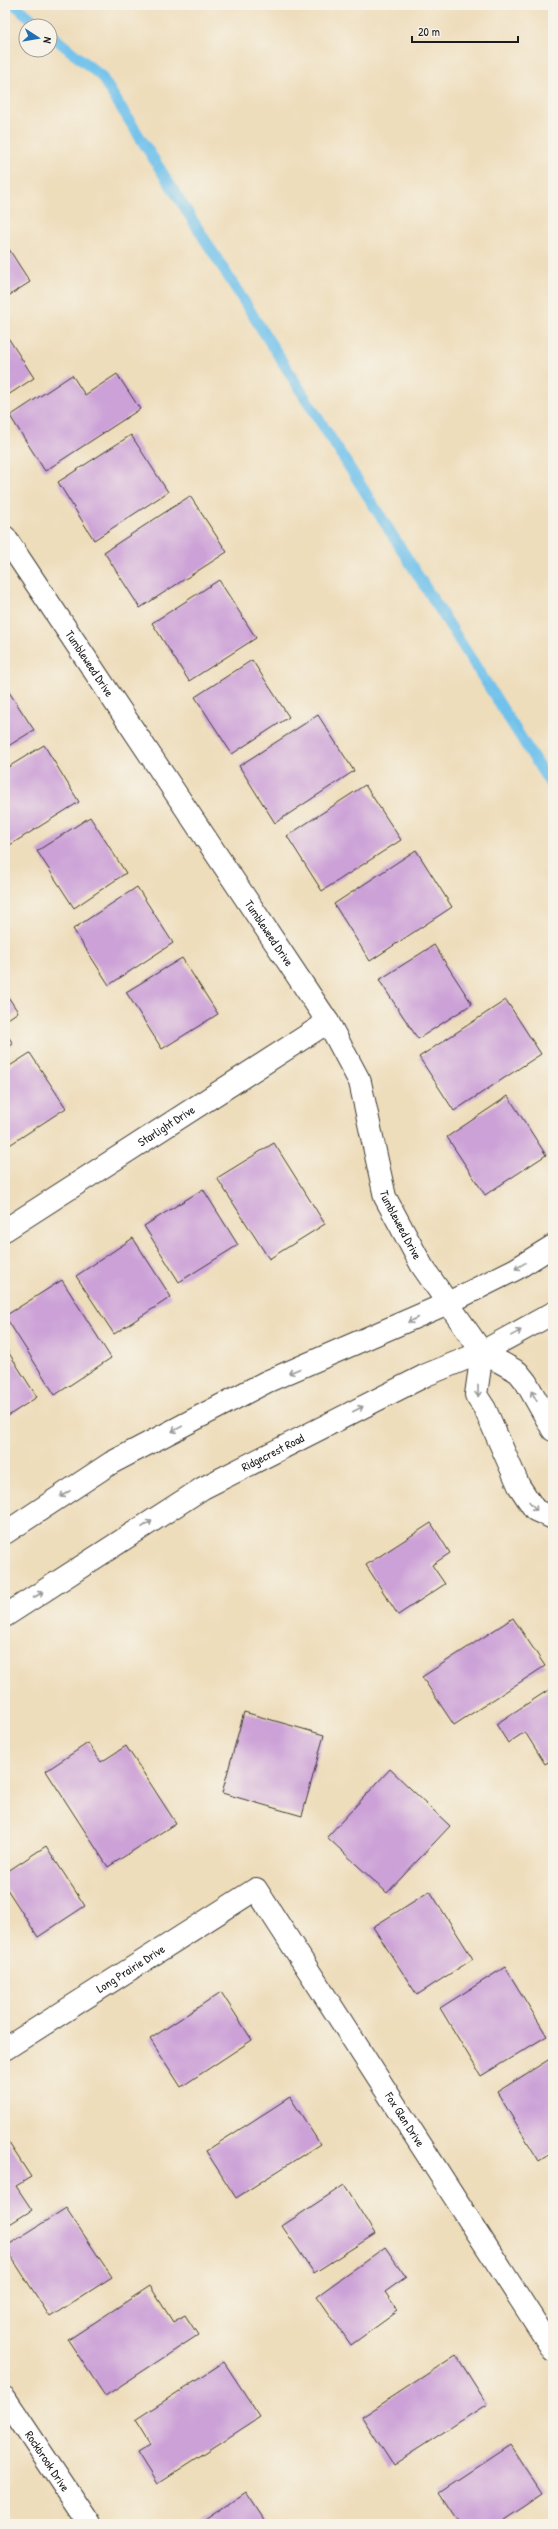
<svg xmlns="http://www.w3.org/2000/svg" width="558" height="2529" font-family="'Patrick Hand',sans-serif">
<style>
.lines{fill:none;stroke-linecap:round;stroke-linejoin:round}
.stream{stroke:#6fc1eb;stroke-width:11}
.building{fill:#cca1d7}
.minor-casing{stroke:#3c3934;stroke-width:24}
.secondary-casing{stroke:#3c3934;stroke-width:24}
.minor{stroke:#fff;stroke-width:22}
.secondary{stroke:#fff;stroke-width:22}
.oneway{stroke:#999}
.labels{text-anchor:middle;stroke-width:3.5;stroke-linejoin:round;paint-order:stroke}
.street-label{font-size:12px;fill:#1c1c1c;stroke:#f7f3e8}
</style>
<rect width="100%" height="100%" fill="#f7f3e8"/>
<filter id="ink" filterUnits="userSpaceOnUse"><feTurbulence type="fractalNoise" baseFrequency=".025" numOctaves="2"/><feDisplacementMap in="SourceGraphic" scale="8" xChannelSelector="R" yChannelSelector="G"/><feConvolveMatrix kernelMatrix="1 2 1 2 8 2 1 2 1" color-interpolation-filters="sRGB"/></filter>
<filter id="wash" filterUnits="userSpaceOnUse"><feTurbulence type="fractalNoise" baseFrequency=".012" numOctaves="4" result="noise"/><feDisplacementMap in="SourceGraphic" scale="16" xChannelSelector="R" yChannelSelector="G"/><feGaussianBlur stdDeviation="0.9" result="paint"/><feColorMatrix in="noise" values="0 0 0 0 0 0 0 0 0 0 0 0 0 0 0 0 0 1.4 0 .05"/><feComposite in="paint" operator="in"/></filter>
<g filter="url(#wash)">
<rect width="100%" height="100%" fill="#edb"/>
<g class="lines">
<path class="stream" d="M 15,5 L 40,26
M 50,34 L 101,76 L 553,788"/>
</g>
<g id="blocks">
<path class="building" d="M 5,243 L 30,282 L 5,298 Z
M 5,333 L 34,378 L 5,397 Z
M 117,374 L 140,409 L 45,471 L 10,416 L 72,375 L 85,395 Z
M 131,435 L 168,492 L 94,540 L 58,482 Z
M 190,496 L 227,552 L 140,608 L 104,552 Z
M 219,580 L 256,638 L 189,681 L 152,623 Z
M 252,660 L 289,717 L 232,754 L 195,697 Z
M 5,686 L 34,730 L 5,748 Z
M 318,715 L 354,771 L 275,823 L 239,766 Z
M 44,745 L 79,802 L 5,848 L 5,769 Z
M 365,785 L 401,840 L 322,891 L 287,836 Z
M 90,817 L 126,873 L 74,908 L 37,851 Z
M 416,850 L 452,907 L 370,961 L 334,904 Z
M 137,887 L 173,943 L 109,985 L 73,929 Z
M 434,945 L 472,1004 L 418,1039 L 379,980 Z
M 182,958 L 218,1014 L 162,1049 L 126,992 Z
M 5,992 L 18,1012 L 5,1021 Z
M 506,1000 L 541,1054 L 454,1111 L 419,1057 Z
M 5,1031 L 13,1044 L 5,1049 Z
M 30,1053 L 66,1108 L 5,1148 L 5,1069 Z
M 508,1096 L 546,1155 L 485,1195 L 447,1137 Z
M 274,1143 L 325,1224 L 269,1259 L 217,1178 Z
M 203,1189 L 238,1245 L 179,1282 L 144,1226 Z
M 133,1238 L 171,1297 L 114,1334 L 76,1276 Z
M 62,1280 L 111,1358 L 55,1395 L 5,1316 Z
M 5,1347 L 37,1397 L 5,1418 Z
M 431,1523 L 450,1553 L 432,1565 L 445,1584 L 398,1615 L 366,1565 Z
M 513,1618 L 545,1666 L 454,1725 L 422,1677 Z
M 553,1687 L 553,1759 L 545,1764 L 525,1732 L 508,1743 L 496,1724 Z
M 244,1712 L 324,1735 L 302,1816 L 222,1793 Z
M 88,1743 L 101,1762 L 126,1746 L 176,1823 L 108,1867 L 46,1771 Z
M 390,1769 L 450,1826 L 387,1893 L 327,1837 Z
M 46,1846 L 85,1906 L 38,1937 L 5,1886 L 5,1873 Z
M 430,1891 L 473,1959 L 417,1995 L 373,1927 Z
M 505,1967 L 547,2036 L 481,2076 L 440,2008 Z
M 221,1992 L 252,2040 L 181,2087 L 150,2039 Z
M 553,2057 L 553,2152 L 539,2161 L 497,2092 Z
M 290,2097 L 320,2144 L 236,2198 L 206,2151 Z
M 5,2137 L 31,2177 L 16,2186 L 32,2210 L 5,2227 Z
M 553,2180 L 553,2188 L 549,2183 Z
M 344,2185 L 375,2234 L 314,2273 L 282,2226 Z
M 66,2208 L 112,2277 L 50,2317 L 5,2247 Z
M 385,2247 L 406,2277 L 385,2292 L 398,2311 L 351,2345 L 317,2296 Z
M 150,2286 L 173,2322 L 185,2315 L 198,2335 L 105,2396 L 68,2340 Z
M 456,2355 L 487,2404 L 393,2465 L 362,2417 Z
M 224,2362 L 260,2417 L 157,2484 L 137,2452 L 150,2444 L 135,2420 Z
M 510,2445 L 542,2494 L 497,2524 L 460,2524 L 439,2492 Z
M 246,2492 L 267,2524 L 199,2524 Z"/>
</g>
</g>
<g filter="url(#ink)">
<use href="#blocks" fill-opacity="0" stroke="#3c3934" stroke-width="1"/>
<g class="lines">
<g class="minor-casing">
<g id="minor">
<path id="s1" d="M 5,537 L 328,1022 L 360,1082 L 385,1197 L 422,1266 L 482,1352 L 518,1372 L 526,1382 L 553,1430"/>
<path id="s2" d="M 5,1230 L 328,1022"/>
<path d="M 482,1352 L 476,1395 L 485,1409 L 519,1486 L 535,1510 L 553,1518"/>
<path id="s3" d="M 5,2049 L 256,1889 L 553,2350"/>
<path id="s4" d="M 5,2398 L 89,2524"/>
</g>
</g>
<g class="secondary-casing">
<g id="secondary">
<path d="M 5,1533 L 111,1463 L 266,1382 L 448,1303 L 516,1269 L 553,1246"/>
<path id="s5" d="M 5,1616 L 203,1488 L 426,1375 L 482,1352 L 553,1313"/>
</g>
</g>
<use href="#minor" class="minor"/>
<use href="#secondary" class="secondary"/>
</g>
<defs><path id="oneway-shaft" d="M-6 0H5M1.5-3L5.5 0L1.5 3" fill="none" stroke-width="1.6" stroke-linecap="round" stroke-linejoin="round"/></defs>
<g class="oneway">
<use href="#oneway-shaft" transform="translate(520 1266) rotate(149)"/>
<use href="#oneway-shaft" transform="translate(413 1320) rotate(155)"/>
<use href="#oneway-shaft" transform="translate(516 1333) rotate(-29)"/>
<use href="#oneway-shaft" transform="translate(294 1371) rotate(157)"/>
<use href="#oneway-shaft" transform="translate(478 1391) rotate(90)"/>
<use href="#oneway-shaft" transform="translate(534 1396) rotate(-119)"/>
<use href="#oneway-shaft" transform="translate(358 1409) rotate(-27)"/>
<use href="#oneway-shaft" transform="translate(177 1429) rotate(152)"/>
<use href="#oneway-shaft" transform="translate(65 1494) rotate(147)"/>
<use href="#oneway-shaft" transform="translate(533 1506) rotate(49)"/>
<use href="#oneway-shaft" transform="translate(147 1524) rotate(-33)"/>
<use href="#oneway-shaft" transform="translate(38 1595) rotate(-33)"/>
</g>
</g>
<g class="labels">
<g class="street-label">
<text dy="4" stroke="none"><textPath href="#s1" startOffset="152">Tumbleweed Drive</textPath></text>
<text dy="4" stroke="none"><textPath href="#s1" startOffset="476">Tumbleweed Drive</textPath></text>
<text dy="4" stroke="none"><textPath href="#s2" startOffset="192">Starlight Drive</textPath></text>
<text dy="4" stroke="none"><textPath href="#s1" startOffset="800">Tumbleweed Drive</textPath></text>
<text dy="4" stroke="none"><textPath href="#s5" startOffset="314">Ridgecrest Road</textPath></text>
<text dy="4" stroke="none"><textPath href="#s3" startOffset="149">Long Prairie Drive</textPath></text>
<text dy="4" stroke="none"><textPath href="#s3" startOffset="572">Fox Glen Drive</textPath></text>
<text dy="4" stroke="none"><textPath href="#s4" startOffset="76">Rockbrook Drive</textPath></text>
</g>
</g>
<rect width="558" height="2529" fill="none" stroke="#f7f3e8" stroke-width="20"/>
<g transform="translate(38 38) rotate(102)"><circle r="19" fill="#f7f3e8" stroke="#9f9d96"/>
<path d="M0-3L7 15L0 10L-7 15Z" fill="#1f6fb2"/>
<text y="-6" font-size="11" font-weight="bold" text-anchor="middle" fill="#1c1c1c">N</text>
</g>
<path d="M412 36v6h106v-6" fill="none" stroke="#1c1c1c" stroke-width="2"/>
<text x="418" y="36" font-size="12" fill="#1c1c1c" stroke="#f7f3e8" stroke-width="3" paint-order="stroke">20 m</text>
</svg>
